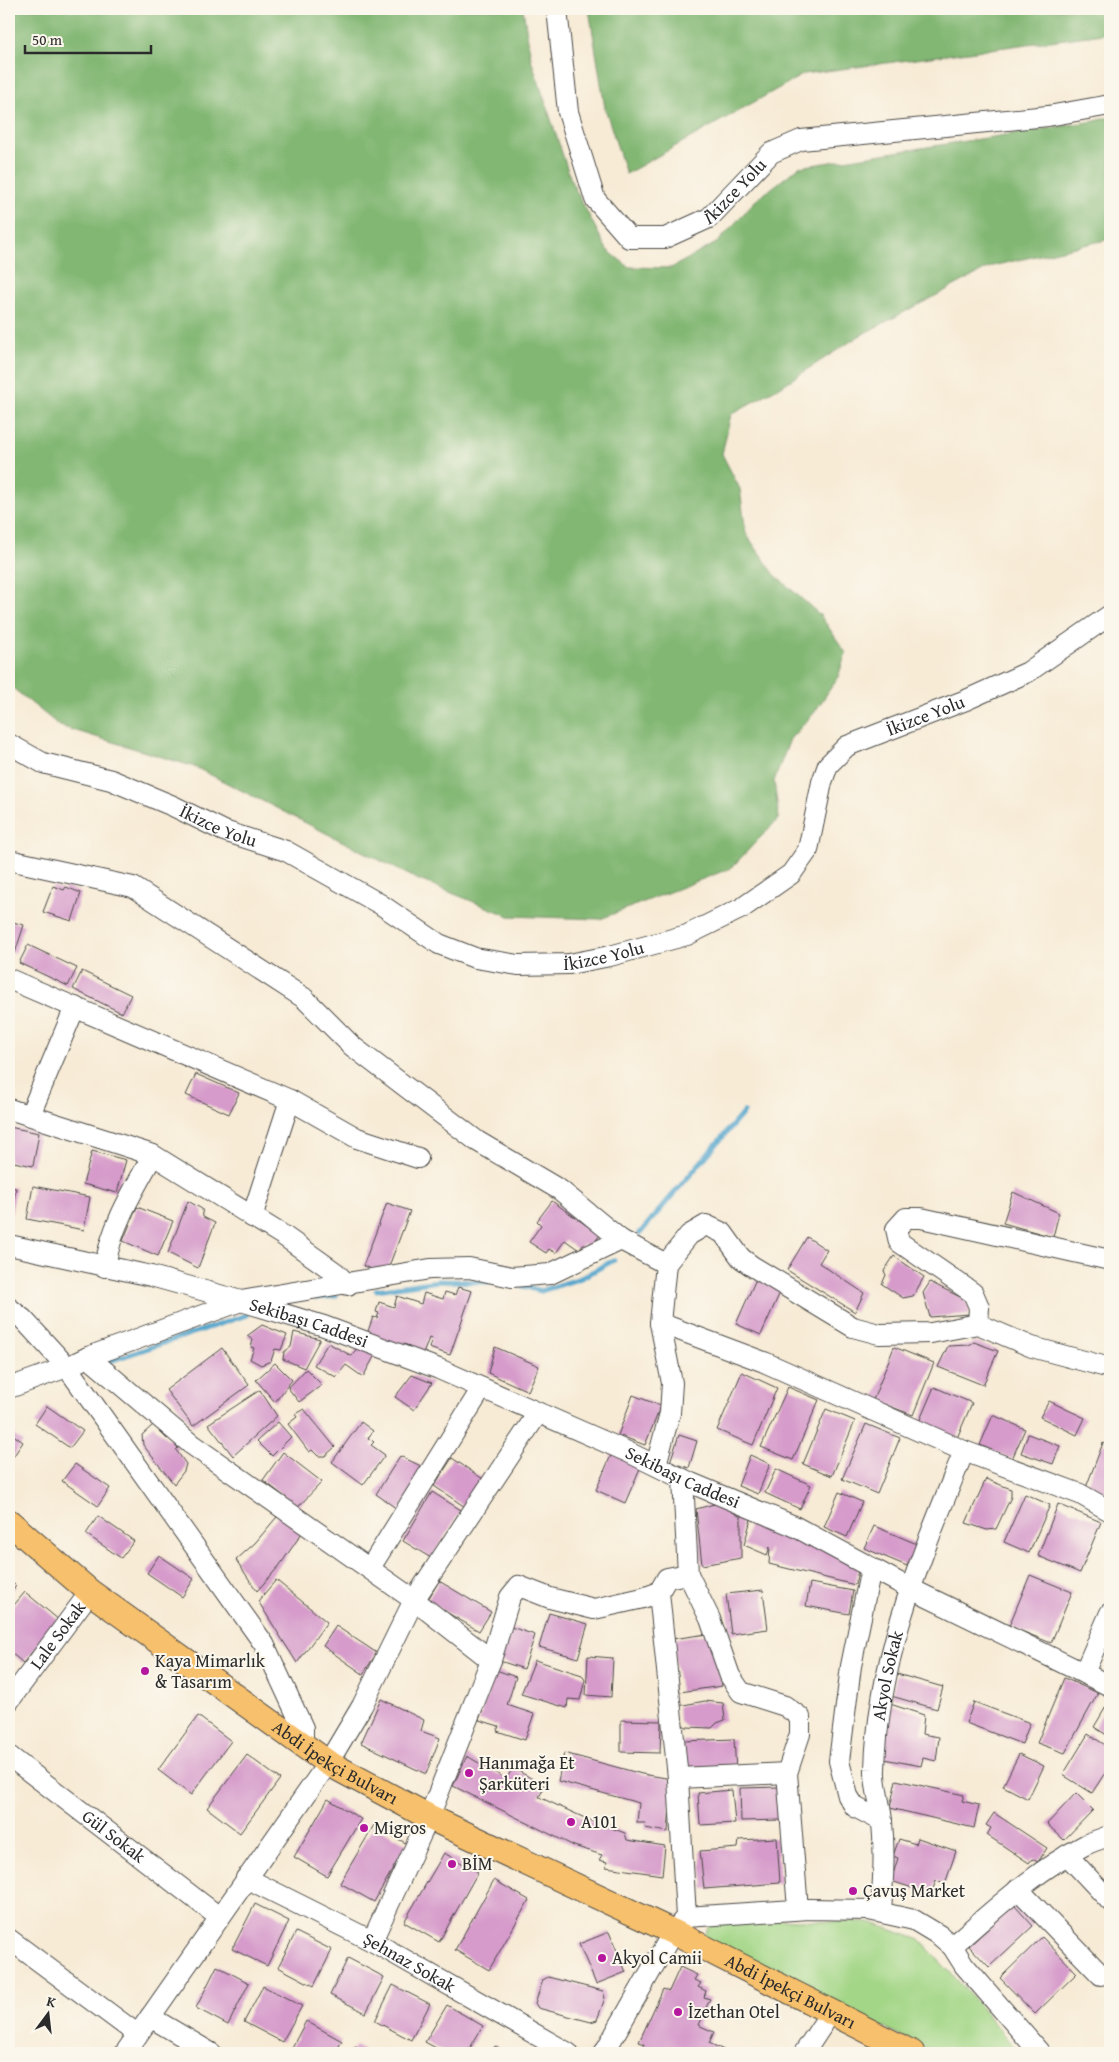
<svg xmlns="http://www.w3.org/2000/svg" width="1119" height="2062" font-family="'Gentium Book Plus',serif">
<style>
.green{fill:#a3d686;stroke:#678058}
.forest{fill:#82b773;stroke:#56714f}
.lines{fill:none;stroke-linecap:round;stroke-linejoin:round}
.stream{stroke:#51a4cc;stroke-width:5}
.building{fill:#d69bcb}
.minor-casing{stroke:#4a4845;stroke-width:22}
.major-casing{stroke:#4a4845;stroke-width:27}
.minor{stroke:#fff;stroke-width:20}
.major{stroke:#f7c06c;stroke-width:25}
.poi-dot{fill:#b5179e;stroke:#fbf7ec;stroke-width:2}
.labels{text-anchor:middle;stroke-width:4;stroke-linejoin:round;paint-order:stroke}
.street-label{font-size:18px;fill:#2b2b2b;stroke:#fbf7ec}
.poi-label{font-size:18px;fill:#2b2b2b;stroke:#fbf7ec;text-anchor:start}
</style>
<rect width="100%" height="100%" fill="#fbf7ec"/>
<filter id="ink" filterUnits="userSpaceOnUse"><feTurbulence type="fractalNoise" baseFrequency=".02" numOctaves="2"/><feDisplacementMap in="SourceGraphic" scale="10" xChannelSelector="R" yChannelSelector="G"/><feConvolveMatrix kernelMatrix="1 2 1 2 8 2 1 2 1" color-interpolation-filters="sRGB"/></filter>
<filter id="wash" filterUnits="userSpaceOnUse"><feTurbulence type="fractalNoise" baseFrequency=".0096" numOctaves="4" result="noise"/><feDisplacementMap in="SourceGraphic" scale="20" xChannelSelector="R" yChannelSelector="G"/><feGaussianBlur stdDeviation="1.12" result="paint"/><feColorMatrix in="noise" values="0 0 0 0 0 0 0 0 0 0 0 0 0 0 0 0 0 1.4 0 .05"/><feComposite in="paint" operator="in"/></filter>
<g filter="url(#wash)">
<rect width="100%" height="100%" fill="#f7ebd6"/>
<path class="green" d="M 765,1919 L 870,1922 L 920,1940 L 958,1981 L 1019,2053 L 937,2053 L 701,1940 L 711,1923 Z"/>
<path class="forest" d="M 9,9 L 523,9 L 531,59 L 572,183 L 607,250 L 629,267 L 671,268 L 718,242 L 755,201 L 799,167 L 1095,121 L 1110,117 L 1110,239 L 992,266 L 859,336 L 783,385 L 731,414 L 722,454 L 740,489 L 746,534 L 775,575 L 820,615 L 846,653 L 838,677 L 814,713 L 790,739 L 774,781 L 779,818 L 731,868 L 600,919 L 509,916 L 417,879 L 195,767 L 60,726 L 9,685 Z
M 589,9 L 1110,9 L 1110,33 L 804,74 L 626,174 L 605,108 Z"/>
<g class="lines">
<path class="stream" d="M 640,1233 L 744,1112
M 519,1285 L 541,1291 L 581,1278 L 614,1260
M 376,1290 L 438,1281 L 489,1282
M 316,1298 L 336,1296
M 110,1361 L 247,1315"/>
</g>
<g id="blocks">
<path class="building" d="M 53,886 L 64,890 L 66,887 L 81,893 L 72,921 L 43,912 Z
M 9,921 L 24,925 L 15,953 L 9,951 Z
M 28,945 L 77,968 L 68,986 L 19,963 Z
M 82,971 L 131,995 L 122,1013 L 73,989 Z
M 196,1074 L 239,1093 L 229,1114 L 186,1095 Z
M 9,1127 L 39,1133 L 33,1166 L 9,1161 Z
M 92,1151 L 126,1160 L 117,1193 L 83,1184 Z
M 33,1186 L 90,1197 L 84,1230 L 27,1219 Z
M 9,1187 L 16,1188 L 10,1220 L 9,1220 Z
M 1013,1192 L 1059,1213 L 1053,1237 L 1003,1223 Z
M 188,1201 L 202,1209 L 203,1217 L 215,1223 L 198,1268 L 168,1253 Z
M 552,1201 L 600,1235 L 590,1248 L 583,1244 L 579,1250 L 565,1240 L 556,1253 L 549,1249 L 546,1253 L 529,1242 L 541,1225 L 537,1221 Z
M 387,1203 L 410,1211 L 386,1274 L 363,1266 Z
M 137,1207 L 173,1221 L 158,1256 L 123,1241 Z
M 807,1237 L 827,1250 L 819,1263 L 864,1293 L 855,1312 L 787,1270 Z
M 894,1256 L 924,1277 L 913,1296 L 903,1298 L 882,1284 L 886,1275 L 884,1271 Z
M 756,1279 L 781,1290 L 761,1335 L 736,1324 Z
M 930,1282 L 964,1299 L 970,1307 L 969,1314 L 930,1317 L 923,1293 Z
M 458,1287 L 472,1291 L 450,1355 L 429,1348 L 432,1339 L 429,1338 L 422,1357 L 408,1353 L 410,1346 L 403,1344 L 401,1350 L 367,1334 L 373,1317 L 377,1318 L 379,1313 L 376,1312 L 379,1302 L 394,1307 L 397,1296 L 421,1304 L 424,1293 L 443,1299 L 445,1292 L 455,1295 Z
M 262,1325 L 287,1335 L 281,1350 L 275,1349 L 271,1361 L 261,1365 L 250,1359 L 254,1348 L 251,1347 L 253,1340 L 247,1336 Z
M 294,1332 L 320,1339 L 304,1368 L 283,1359 L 284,1352 L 291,1347 Z
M 974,1342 L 998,1351 L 983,1385 L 938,1367 L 948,1346 L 969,1345 Z
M 328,1343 L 352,1356 L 358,1346 L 375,1355 L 363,1377 L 346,1365 L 336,1377 L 314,1365 Z
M 495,1347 L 539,1366 L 528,1391 L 488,1373 Z
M 894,1347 L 934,1363 L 913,1415 L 873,1400 Z
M 222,1348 L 249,1385 L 193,1426 L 166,1390 Z
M 275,1363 L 292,1380 L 275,1402 L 256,1380 Z
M 306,1369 L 322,1385 L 299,1402 L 288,1388 Z
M 742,1372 L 777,1388 L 753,1445 L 717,1430 Z
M 412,1375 L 432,1383 L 414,1410 L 395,1397 Z
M 788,1387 L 819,1400 L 793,1460 L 761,1447 Z
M 934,1387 L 972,1403 L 957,1438 L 919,1422 Z
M 260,1390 L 277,1416 L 233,1456 L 208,1424 Z
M 633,1395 L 661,1406 L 645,1445 L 618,1435 Z
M 1049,1401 L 1085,1418 L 1077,1435 L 1040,1417 Z
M 47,1406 L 83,1431 L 70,1448 L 35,1424 Z
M 304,1409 L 335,1447 L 325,1456 L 318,1456 L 312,1450 L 309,1452 L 288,1424 L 297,1417 L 295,1414 Z
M 826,1409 L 855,1421 L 832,1476 L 803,1464 Z
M 993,1415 L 1025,1429 L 1012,1459 L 980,1445 Z
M 278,1422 L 291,1437 L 272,1456 L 257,1441 Z
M 361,1422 L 373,1431 L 368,1438 L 374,1442 L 371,1445 L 385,1455 L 363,1485 L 332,1462 Z
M 866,1424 L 900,1438 L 877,1494 L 842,1479 Z
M 153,1425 L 167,1439 L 170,1437 L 178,1448 L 176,1450 L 186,1464 L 184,1471 L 174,1484 L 143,1445 L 142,1435 Z
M 9,1432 L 23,1442 L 11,1460 L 9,1458 Z
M 1028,1434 L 1060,1446 L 1053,1464 L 1021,1453 Z
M 679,1435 L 697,1441 L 689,1468 L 670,1462 Z
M 1103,1443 L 1110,1446 L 1110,1500 L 1085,1490 Z
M 283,1452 L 322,1482 L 298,1507 L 263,1480 Z
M 612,1453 L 641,1466 L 625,1503 L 596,1490 Z
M 750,1455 L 770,1464 L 758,1494 L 738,1486 Z
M 400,1456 L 425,1468 L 400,1511 L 376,1494 Z
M 452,1458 L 483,1479 L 465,1507 L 434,1486 Z
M 75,1464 L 110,1488 L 98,1506 L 62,1481 Z
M 776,1469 L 811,1485 L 800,1509 L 765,1493 Z
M 986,1479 L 1011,1489 L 1011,1497 L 996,1529 L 987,1530 L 966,1523 Z
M 432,1492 L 461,1510 L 431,1558 L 403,1541 Z
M 839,1492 L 862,1502 L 847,1537 L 824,1527 Z
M 1025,1494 L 1050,1505 L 1029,1553 L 1004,1542 Z
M 718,1503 L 741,1517 L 741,1558 L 702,1565 L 696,1509 Z
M 1058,1504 L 1101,1522 L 1080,1573 L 1038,1556 Z
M 281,1512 L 304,1530 L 280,1565 L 257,1591 L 236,1560 L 255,1543 Z
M 98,1516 L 134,1541 L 121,1558 L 86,1534 Z
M 751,1519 L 814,1542 L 859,1566 L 855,1585 L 769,1564 L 770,1547 L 767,1555 L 744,1545 Z
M 874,1526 L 917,1544 L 907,1566 L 864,1548 Z
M 159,1555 L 194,1579 L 182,1597 L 147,1573 Z
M 1030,1575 L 1072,1592 L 1051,1643 L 1009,1626 Z
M 9,1580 L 16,1586 L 9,1594 Z
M 276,1580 L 327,1622 L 297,1663 L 258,1601 Z
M 439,1581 L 491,1612 L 479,1631 L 427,1601 Z
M 810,1583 L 853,1591 L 849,1614 L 806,1606 Z
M 763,1590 L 768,1629 L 731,1634 L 726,1594 Z
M 25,1592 L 59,1620 L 23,1663 L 9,1651 L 9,1611 Z
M 549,1613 L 588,1624 L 578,1658 L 539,1647 Z
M 336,1626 L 377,1653 L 363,1674 L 323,1646 Z
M 511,1627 L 535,1635 L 524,1669 L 500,1661 Z
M 714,1633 L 722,1686 L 680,1692 L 672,1639 Z
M 588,1656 L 613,1658 L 611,1697 L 586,1695 Z
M 535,1660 L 582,1675 L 585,1680 L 580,1700 L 568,1699 L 567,1708 L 521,1694 Z
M 496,1670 L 516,1677 L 507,1705 L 534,1714 L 525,1740 L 497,1731 L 499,1726 L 479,1720 Z
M 897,1674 L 943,1687 L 937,1709 L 891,1696 Z
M 1064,1678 L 1098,1693 L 1065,1753 L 1037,1743 Z
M 381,1699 L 424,1720 L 421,1731 L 440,1738 L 426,1774 L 361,1743 Z
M 1110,1700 L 1110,1737 L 1094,1727 Z
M 705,1701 L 723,1703 L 725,1720 L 717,1723 L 712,1728 L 686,1727 L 679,1722 L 678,1706 Z
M 974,1702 L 1030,1723 L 1022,1744 L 966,1723 Z
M 890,1704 L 924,1715 L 922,1734 L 939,1737 L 936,1761 L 923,1758 L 921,1766 L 884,1759 Z
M 198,1716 L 231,1741 L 191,1795 L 158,1770 Z
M 621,1720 L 661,1721 L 660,1753 L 621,1752 Z
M 1088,1734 L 1110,1748 L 1110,1765 L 1092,1793 L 1063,1775 Z
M 734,1739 L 736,1770 L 685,1773 L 683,1741 Z
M 564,1753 L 642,1774 L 672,1779 L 668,1832 L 645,1828 L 646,1823 L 637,1823 L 639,1803 L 558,1781 Z
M 1019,1754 L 1044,1766 L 1028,1799 L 1003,1786 Z
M 247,1755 L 280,1779 L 240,1833 L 207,1808 Z
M 467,1756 L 506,1779 L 513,1768 L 545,1786 L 539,1797 L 587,1819 L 625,1833 L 627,1840 L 665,1846 L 662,1875 L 606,1867 L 607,1862 L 599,1860 L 602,1855 L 574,1846 L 453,1786 Z
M 896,1780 L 964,1795 L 962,1801 L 979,1805 L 974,1828 L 890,1808 Z
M 780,1787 L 781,1820 L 741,1821 L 740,1788 Z
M 732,1790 L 735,1823 L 700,1825 L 698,1793 Z
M 1076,1793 L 1093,1810 L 1064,1840 L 1047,1824 Z
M 328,1799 L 361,1819 L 327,1876 L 294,1857 Z
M 994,1813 L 1047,1848 L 1038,1862 L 1032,1859 L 1029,1863 L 987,1835 L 991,1828 L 986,1825 Z
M 374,1825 L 407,1844 L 374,1902 L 340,1883 Z
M 777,1838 L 780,1883 L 704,1889 L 700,1851 L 738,1848 L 739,1840 Z
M 918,1838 L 956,1851 L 945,1884 L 936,1881 L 931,1894 L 891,1881 L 898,1858 L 893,1856 L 899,1839 L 916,1844 Z
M 444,1853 L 478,1872 L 439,1942 L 404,1922 Z
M 494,1880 L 529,1900 L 489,1970 L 455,1950 Z
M 255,1904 L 289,1921 L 267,1966 L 232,1949 Z
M 1014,1905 L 1033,1926 L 989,1967 L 969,1946 Z
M 296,1932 L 332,1950 L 314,1986 L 278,1967 Z
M 609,1932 L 626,1972 L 596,1984 L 579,1944 Z
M 1042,1937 L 1077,1973 L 1035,2014 L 1000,1978 Z
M 348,1958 L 384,1977 L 366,2013 L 330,1995 Z
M 217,1966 L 249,1983 L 228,2025 L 196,2008 Z
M 680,1967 L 697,1975 L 694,1980 L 701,1983 L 698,1987 L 706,1991 L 704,1997 L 710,1999 L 698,2025 L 714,2032 L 709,2043 L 728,2052 L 728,2053 L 641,2053 L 645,2044 L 639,2042 L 663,1989 L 669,1991 Z
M 548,1977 L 603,1991 L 605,1998 L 597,2020 L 591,2022 L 538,2008 L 535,2003 L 543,1980 Z
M 393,1985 L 430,2004 L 411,2040 L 375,2021 Z
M 263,1986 L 302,2006 L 282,2042 L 244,2022 Z
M 447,2005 L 483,2026 L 467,2053 L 445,2053 L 425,2042 Z
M 306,2021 L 342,2041 L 335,2053 L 289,2053 Z
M 355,2046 L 368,2053 L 350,2053 Z
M 495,2046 L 510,2053 L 491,2053 Z"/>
</g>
</g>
<g filter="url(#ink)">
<use href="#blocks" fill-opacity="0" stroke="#4a4845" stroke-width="1"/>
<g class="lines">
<g class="minor-casing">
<g id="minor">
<path id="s1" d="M 557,9 L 568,112 L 595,199 L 629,238 L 665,238 L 709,218 L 771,153 L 801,140 L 1048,116 L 1110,105"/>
<path id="s2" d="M 9,744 L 43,763 L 111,780 L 173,806 L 224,831 L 286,851 L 380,904 L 439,944 L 475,958 L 518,965 L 569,964 L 610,956 L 687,935 L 742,908 L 791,874 L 808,850 L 822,782 L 828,765 L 847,746 L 966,700 L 1028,672 L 1110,615"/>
<path d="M 9,860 L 133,887 L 304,998 L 352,1046 L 477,1141 L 560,1190 L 621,1240"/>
<path d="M 9,979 L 290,1100 L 357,1138 L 418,1158"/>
<path d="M 9,1109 L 153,1155 L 284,1236 L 336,1273 L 348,1285"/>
<path d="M 30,1115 L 75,1007"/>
<path d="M 252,1217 L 290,1100"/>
<path id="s3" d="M 9,1245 L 151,1276 L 241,1301 L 324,1326 L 439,1369 L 628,1452 L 691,1483 L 794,1526 L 909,1588 L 1110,1686"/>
<path d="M 105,1267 C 111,1226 133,1191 153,1155"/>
<path d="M 9,1308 L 23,1319 L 67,1367 L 264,1644 L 303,1728 L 303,1746"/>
<path d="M 660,1323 L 764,1362 L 964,1451 L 1080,1494 L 1110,1511"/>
<path d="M 978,1324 L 1032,1347 L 1110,1368"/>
<path d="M 88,1357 L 191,1444 L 414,1600 L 491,1660"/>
<path d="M 9,1388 L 67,1367 L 88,1357 L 241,1301 L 430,1269 L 469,1268 L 512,1277 L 550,1274 L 621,1240 L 666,1264"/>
<path d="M 656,1465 L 670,1413 L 672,1383 L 660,1323 L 666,1264 L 689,1235 L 706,1225 L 723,1233 L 741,1258 L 752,1266 L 853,1327 L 879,1334 L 931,1333 L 978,1324 L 979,1307 L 973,1293 L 899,1242 L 896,1229 L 906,1218 L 921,1218 L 1110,1260"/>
<path d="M 683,1479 L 688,1574 L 710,1619 L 730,1676 L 741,1692 L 785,1706 L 800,1717 L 800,1734 L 787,1773 L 798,1909"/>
<path d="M 370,1568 L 482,1388"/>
<path d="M 871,1568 L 851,1666 L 839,1761 L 848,1796 L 855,1807 L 882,1821"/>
<path d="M 1084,1673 L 1110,1613"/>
<path id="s4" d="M 9,1701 L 90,1592"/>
<path id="s5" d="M 9,1756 L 219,1917"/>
<path d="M 678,1778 L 787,1773"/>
<path d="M 1067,1855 L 1110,1901"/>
<path id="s6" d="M 246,1878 L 372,1941 L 568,2053"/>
<path d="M 1018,1889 L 1101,1975"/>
<path id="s7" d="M 881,1912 C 883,1882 885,1852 882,1822 C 881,1804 874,1786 875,1769 C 878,1655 922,1555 964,1451"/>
<path d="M 686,1917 L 809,1909 L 869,1910 L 914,1920 L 939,1935 L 952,1946 L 964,1965 L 1040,2053"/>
<path d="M 9,1939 L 137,2034"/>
<path d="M 372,1941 L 429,1817 L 491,1660 L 510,1597 L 519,1586 L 550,1598 L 594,1609 L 643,1598 L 659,1592 L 667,1578 L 688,1574"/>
<path d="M 952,1946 C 994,1910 1035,1871 1085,1845 C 1093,1841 1102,1839 1110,1835"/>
<path d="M 150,2017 L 211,2053"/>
<path d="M 125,2053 L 328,1763 L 362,1706 L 414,1600 L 538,1413"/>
<path d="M 604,2053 L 673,1932 L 686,1917 L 678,1778 L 659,1592"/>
<path d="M 804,2053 L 831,2012"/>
</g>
</g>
<g class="major-casing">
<g id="major">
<path id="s8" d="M 9,1522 L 90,1592 L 328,1763 L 429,1817 L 673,1932 L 912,2053"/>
</g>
</g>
<use href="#minor" class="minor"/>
<use href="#major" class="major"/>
</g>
</g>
<g class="poi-dot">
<circle cx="145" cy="1671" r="5"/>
<circle cx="469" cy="1773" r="5"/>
<circle cx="571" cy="1822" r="5"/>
<circle cx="364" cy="1828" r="5"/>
<circle cx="452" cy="1864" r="5"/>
<circle cx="853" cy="1891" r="5"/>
<circle cx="602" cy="1958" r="5"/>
<circle cx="678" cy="2012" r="5"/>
</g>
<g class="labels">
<g class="street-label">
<text dy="6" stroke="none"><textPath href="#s1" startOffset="368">İkizce Yolu</textPath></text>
<text dy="6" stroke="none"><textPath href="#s2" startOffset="1081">İkizce Yolu</textPath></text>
<text dy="6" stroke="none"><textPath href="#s2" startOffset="226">İkizce Yolu</textPath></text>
<text dy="6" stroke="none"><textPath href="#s2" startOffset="646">İkizce Yolu</textPath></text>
<text dy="6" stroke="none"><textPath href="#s3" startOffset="310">Sekibaşı Caddesi</textPath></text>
<text dy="6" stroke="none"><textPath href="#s3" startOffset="715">Sekibaşı Caddesi</textPath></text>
<text dy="6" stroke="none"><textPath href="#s4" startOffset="82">Lale Sokak</textPath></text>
<text dy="6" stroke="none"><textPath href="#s7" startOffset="238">Akyol Sokak</textPath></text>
<text dy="6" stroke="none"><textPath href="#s8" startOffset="406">Abdi İpekçi Bulvarı</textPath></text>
<text dy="6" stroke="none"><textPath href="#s5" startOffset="132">Gül Sokak</textPath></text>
<text dy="6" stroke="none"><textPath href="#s6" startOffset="184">Şehnaz Sokak</textPath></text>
<text dy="6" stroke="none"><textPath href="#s8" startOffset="916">Abdi İpekçi Bulvarı</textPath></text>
</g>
<g class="poi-label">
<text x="155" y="1667">Kaya Mimarlık<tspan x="155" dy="21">&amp; Tasarım</tspan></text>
<text x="479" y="1769">Hanımağa Et<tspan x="479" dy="21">Şarküteri</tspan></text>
<text x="581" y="1828">A101</text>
<text x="374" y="1834">Migros</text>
<text x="462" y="1870">BİM</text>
<text x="863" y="1897">Çavuş Market</text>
<text x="612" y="1964">Akyol Camii</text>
<text x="688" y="2018">İzethan Otel</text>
</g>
</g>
<rect width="1119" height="2062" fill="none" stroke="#fbf7ec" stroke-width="30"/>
<g transform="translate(48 2014) rotate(15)" stroke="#fbf7ec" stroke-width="4" paint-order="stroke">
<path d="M0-4L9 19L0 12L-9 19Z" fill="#2b2b2b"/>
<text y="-8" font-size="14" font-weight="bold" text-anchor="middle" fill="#2b2b2b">K</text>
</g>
<path d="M25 45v8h126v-8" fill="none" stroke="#2b2b2b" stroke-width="2.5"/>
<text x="32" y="45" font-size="15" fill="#2b2b2b" stroke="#fbf7ec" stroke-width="4" paint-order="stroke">50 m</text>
</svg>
